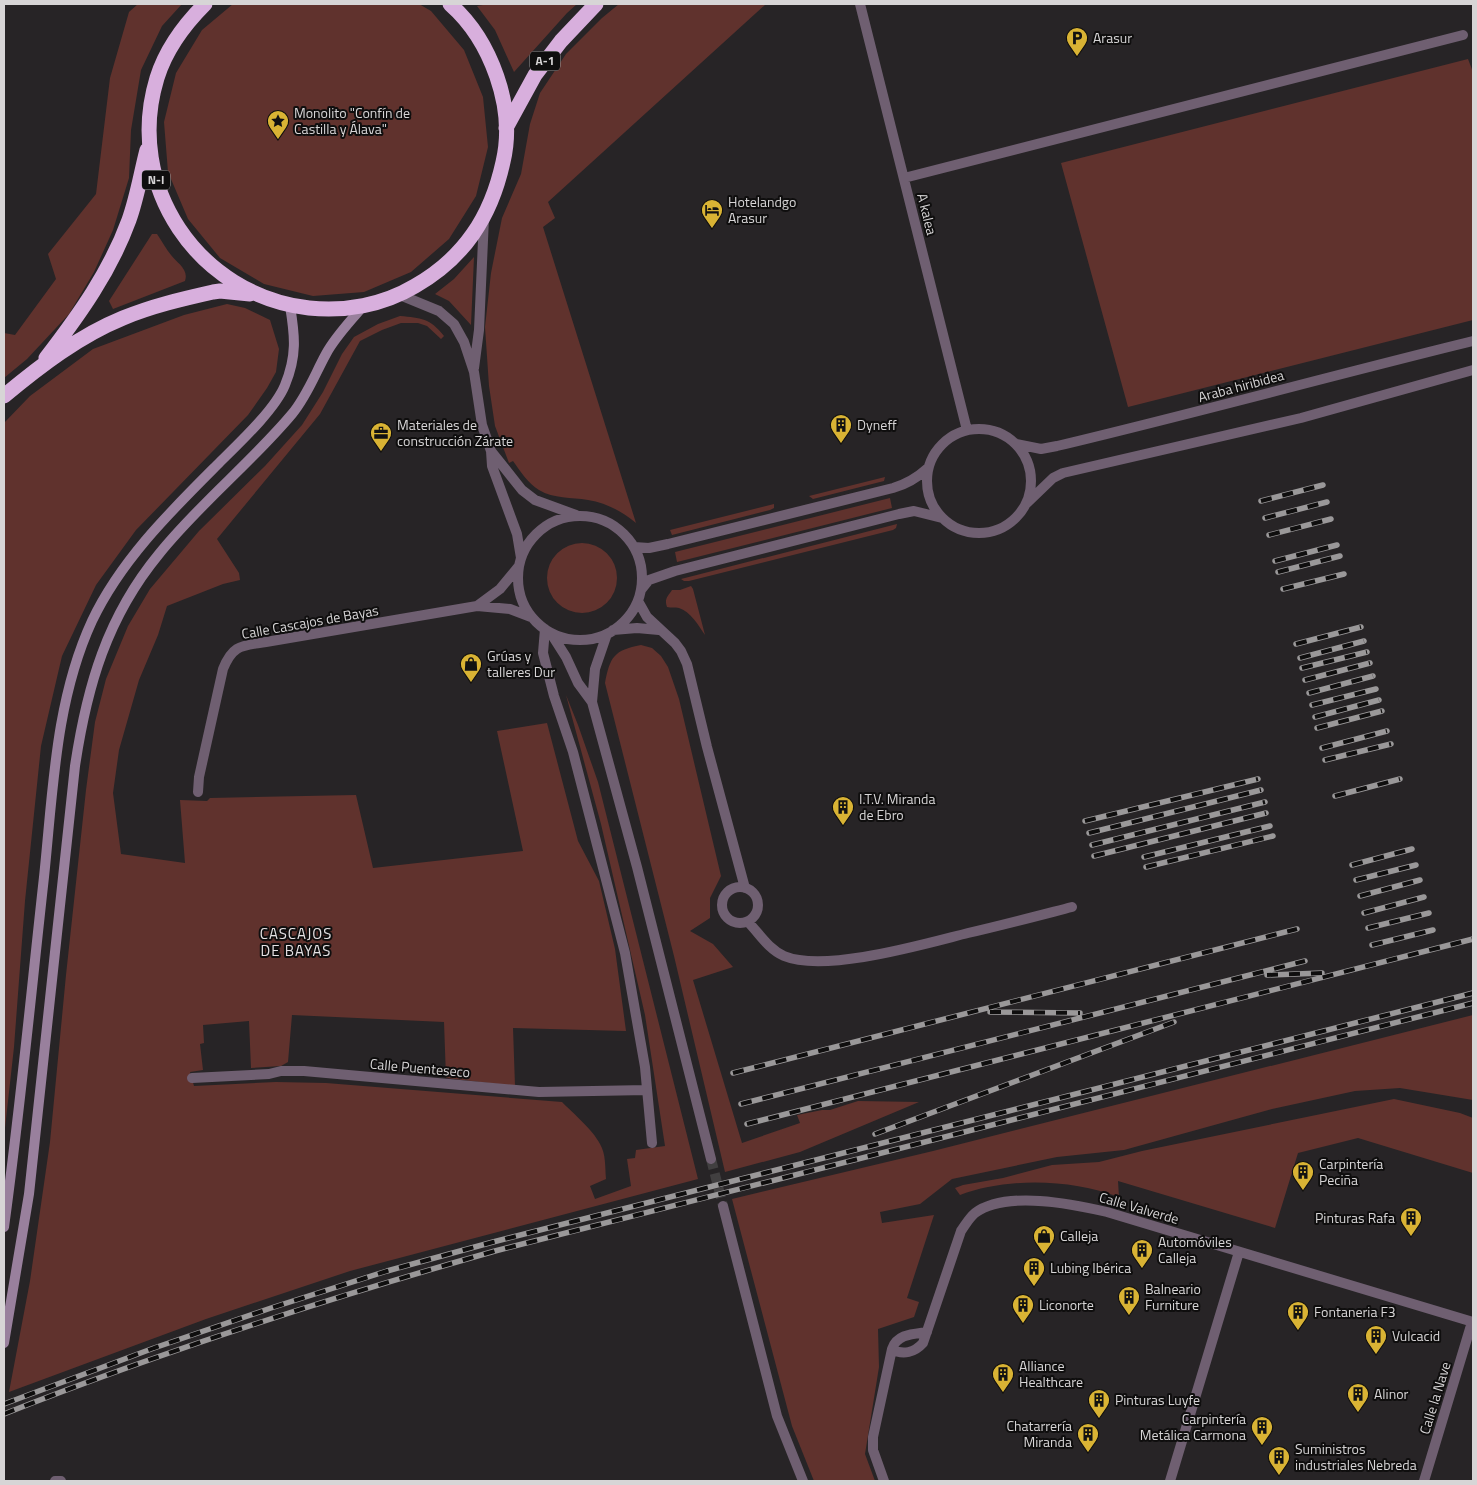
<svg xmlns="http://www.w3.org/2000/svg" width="1477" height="1485" font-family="'Titillium Web',sans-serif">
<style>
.green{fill:#60322d}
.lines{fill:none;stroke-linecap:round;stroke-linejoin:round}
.street-tunnel{stroke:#413f40;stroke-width:10;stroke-dasharray:10 5;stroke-linecap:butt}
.street{stroke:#6f5f71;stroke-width:10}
.secondary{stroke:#99809d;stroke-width:10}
.highway{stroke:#d8afdd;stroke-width:15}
.rail-casing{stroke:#9a9899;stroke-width:5.5}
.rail{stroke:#0f0e0e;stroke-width:4;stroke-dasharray:11;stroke-linecap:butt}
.labels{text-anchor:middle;stroke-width:4;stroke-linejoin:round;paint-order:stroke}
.shield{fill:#0f0e0e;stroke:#9b999a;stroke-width:1}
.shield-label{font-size:12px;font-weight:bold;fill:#d7d5d6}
.poi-label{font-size:14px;fill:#d7d5d6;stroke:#0f0e0e;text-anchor:start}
.street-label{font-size:14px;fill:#d7d5d6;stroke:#0f0e0e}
.neighbourhood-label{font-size:15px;letter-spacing:1px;fill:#e6e2e4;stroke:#0f0e0e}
</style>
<rect width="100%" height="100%" fill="#272426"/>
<path class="green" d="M 138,4 L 182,4 L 162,26 L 141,70 L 131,130 L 129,178 L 113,230 L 94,272 L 69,314 L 27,359 L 4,378 L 4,333 L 15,335 L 56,279 L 48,254 L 96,194 L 110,78 L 129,12 Z
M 233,4 L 419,4 L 431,11 L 464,50 L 483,97 L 488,147 L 476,196 L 449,239 L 411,272 L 364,292 L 313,296 L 264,284 L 220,258 L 188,219 L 168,172 L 164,122 L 176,73 L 202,30 Z
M 489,4 L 577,4 L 567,13 L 514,72 L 495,30 L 477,6 Z
M 619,4 L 766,4 L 548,202 L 555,218 L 543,227 L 636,523 C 622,511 606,503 588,500 C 571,497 554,499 539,490 C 528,483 520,471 513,461 L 509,463 L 495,426 L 489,386 L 485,327 L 491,273 L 502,218 L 521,174 L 530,124 L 540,93 L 566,54 L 602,18 Z
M 1468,59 L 1473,72 L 1473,320 L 1128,407 L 1061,163 Z
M 152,234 L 157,234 C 162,241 166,249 171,255 C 177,263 189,269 185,281 L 113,309 L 109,301 Z
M 474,257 L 471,325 L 449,301 L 435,294 L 454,279 Z
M 227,304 L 245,308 L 270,320 L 279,349 L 276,372 L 267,388 L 248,415 L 136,530 L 96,585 L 62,656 L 41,746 L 25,901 L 14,1047 L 4,1137 L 4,423 L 30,396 L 93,349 L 184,315 Z
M 400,316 C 421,318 430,318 444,336 L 441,339 L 427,326 L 418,323 L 401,323 L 382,330 L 360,341 L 320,414 L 217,539 L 239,573 L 240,580 L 223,584 L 167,606 L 158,635 L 139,680 L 119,750 L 113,793 L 121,854 L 185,863 L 180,800 L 207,801 L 210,798 L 356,795 L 373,868 L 523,851 L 497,731 L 547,723 L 578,841 L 599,881 L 615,949 L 626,1031 L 513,1028 L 515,1086 L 446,1078 L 444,1022 L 292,1015 L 288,1062 L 281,1066 L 251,1068 L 249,1021 L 203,1025 L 204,1043 L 200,1044 L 203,1070 L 190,1072 L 194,1086 L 276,1082 L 326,1083 L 562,1102 C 573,1113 593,1130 600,1144 C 606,1154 605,1167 606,1179 L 590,1186 L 595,1199 L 631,1186 L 627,1159 L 635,1158 L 636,1150 L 665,1146 L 645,1015 L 601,824 L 566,695 L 578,725 L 598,782 L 698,1179 L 350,1271 L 206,1319 L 9,1392 L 30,1281 L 50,1142 L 66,975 L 86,790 L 95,722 L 106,679 L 128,626 L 150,589 L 199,531 L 265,466 L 302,425 L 323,392 L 342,354 L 354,337 L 378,324 Z
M 885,477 L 884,481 L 813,499 L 809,496 Z
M 890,498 L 892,508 L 677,562 L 675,552 Z
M 774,504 L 774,508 L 770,510 L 672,535 L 670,530 Z
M 897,524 L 896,528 L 893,530 L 689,581 L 684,581 L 681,579 Z
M547 578a35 35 0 1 1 70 0a35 35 0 1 1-70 0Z
M 691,586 L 693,589 L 705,635 C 699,626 690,611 679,608 C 675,607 671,608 667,607 C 664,599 668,596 672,590 L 680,590 Z
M 641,645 L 652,648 L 661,656 L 668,667 L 679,699 L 721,876 L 710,898 L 710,918 L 690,931 L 713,944 L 733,967 L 693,980 L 742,1143 L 800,1123 L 797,1115 L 822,1110 L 830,1110 L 858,1101 L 919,1102 L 800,1152 L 725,1172 L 674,956 L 605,683 C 610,657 614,650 641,645 Z
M 1473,1015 L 1473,1100 L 1400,1088 L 1355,1091 L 1272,1109 L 1124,1150 L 1057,1157 L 952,1179 L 920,1204 L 880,1212 L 882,1223 L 934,1215 L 907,1298 L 919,1302 L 914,1317 L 878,1329 L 879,1367 L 865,1454 L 875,1481 L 814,1481 L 792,1426 L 732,1199 L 933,1151 Z
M 1394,1099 L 1460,1113 L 1473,1118 L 1473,1173 L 1358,1138 L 1298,1153 L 1275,1228 L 1118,1181 L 1119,1197 C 1071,1179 1008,1177 960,1195 L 955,1188 L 963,1185 L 1003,1178 L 1052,1165 L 1099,1162 L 1142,1151 Z"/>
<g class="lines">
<path class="street-tunnel" d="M 711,1159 L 723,1206"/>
<path class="street" d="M 860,4 L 967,430
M 904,178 L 1463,35
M 400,295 L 439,311 L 454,324 L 464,342 L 474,372 L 482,425 L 491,451 L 492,466 L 517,534 L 521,558
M 474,368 L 479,330 L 484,218
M927 481a52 52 0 1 1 104 0a52 52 0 1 1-104 0Z
M 1016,444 L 1041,449 L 1057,446 C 1196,413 1334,375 1473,341
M 491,451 L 522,490 L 535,500 L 576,515
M 1027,503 L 1053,478 L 1063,473 L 1301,418 L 1473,370
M518 578a62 62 0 1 1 124 0a62 62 0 1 1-124 0Z
M 634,547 L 649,548 L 668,544 L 893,488 C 907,484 917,478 928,468
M 641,590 L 649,580 L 675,571 L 899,514 L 914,511 L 942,518
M 638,601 L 647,617 L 675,643 L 681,651 L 687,664 L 707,747 L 745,888
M 477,606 L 500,589 L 519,566
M 545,629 L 543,653 L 554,696 L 573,752 L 625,953 L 645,1067 L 652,1143
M 613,630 L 637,628 L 659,630
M 552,635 L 566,657 L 578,683 L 592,702 L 637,867 L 711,1159
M 592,702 L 595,669 L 607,634
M 198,792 L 199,777 L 223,669 C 233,644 242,646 266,642 L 477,606 L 510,609 L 531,617
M722 905a18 18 0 1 1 36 0a18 18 0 1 1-36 0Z
M 748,922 C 759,933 768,949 784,956 C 825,973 924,944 968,933 C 1003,925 1037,916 1072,907
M 192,1078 L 269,1074 L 281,1071 L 304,1071 L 539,1092 L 647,1090
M 723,1206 L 777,1416 L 803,1481
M 927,1332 C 913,1334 897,1334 892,1349 C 903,1356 915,1352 923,1343 L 961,1231 C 966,1224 969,1218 975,1213 C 1006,1190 1073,1204 1107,1212 L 1473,1322
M 55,1481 L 61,1481
M 884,1481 L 873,1450 L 873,1437 L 892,1349
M 1170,1481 L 1239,1252
M 1424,1481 L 1472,1322"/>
<path class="secondary" d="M 4,1227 C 20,1111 31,994 44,877 C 53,792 55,701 92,621 C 121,560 170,512 217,465 C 237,445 275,410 285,385 C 297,356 295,336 290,306
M 4,1343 L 29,1194 L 75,766 C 87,686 107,617 159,554 C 199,504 251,463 292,414 C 307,396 315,374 326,354 C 335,337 350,322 363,306"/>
<path class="highway" d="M 205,4 C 184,25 166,49 157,78 C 124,186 198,295 309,308 C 345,312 383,305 415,286 C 464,258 491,217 503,162 C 516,108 491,40 450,4
M 506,128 L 535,75 L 561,41 L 596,4
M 46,358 C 79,315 110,272 129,220 C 137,198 141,173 147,150
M 4,396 C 40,366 79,336 123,318 C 152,306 182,299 213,292 L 220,291 L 250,294"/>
<g class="rail-casing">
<path id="rail" d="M 1261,501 L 1323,485
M 1265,518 L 1327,502
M 1269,535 L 1331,519
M 1275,561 L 1337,545
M 1278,572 L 1340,556
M 1283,589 L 1344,574
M 1296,644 L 1361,627
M 1300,658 L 1364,641
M 1302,668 L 1367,652
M 1305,680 L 1370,663
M 1309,693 L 1373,676
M 1312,705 L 1376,689
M 1315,717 L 1379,700
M 1317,728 L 1382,711
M 1322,748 L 1387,731
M 1325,760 L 1391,744
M 1335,796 L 1400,779
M 1085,821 L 1258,779
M 1089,833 L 1261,790
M 1092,845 L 1265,802
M 1094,856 L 1266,813
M 1144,857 L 1270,826
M 1352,865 L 1412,849
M 1146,867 L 1273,836
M 1356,880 L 1416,865
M 1360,896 L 1420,880
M 1364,913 L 1424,897
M 1368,928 L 1429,913
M 1372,945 L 1433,930
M 1267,975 L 1322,973
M 990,1012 L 1080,1013
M 733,1073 L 1297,929
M 741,1104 L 1305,961
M 747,1124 L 1473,939
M 875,1134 L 1174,1022
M 4,1404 L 154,1348 L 271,1308 L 387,1271 L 493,1242 L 1473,993
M 4,1414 C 164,1351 329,1298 495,1251 L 1473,1003"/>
</g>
<use href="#rail" class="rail"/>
</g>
<defs>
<g id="parking-pin" transform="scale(1.125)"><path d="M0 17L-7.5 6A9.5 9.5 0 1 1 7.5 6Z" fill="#d9b334" stroke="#0f0e0e"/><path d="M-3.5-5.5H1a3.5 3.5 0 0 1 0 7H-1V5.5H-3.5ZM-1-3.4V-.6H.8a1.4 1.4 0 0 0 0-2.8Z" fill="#111"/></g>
<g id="sight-pin" transform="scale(1.125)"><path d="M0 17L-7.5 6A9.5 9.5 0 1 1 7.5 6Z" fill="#d9b334" stroke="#0f0e0e"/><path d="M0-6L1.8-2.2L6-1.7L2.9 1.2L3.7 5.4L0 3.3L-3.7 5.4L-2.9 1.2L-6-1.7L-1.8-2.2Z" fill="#111"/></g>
<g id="hotel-pin" transform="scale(1.125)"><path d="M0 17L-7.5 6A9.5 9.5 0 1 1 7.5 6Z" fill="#d9b334" stroke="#0f0e0e"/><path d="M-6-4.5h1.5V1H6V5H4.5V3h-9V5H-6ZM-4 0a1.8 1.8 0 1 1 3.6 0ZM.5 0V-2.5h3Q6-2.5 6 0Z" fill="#111"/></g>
<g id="building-pin" transform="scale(1.125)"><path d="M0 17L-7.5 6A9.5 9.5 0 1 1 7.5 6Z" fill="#d9b334" stroke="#0f0e0e"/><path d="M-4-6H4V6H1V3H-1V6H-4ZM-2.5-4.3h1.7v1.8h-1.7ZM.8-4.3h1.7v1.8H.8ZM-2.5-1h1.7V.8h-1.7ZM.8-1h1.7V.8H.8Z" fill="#111"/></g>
<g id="office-pin" transform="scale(1.125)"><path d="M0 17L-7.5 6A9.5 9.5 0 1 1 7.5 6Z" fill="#d9b334" stroke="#0f0e0e"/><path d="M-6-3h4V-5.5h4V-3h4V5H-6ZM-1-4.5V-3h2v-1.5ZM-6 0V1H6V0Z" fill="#111"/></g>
<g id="shop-pin" transform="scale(1.125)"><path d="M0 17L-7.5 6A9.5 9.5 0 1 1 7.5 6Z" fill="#d9b334" stroke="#0f0e0e"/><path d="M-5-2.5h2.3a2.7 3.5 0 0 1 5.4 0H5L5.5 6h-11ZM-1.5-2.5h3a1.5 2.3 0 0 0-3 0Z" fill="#111"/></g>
</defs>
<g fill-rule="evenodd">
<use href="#parking-pin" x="1077" y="38"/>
<use href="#sight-pin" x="278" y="121"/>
<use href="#hotel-pin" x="712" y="210"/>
<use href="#building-pin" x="841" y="425"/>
<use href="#office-pin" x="381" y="433"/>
<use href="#shop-pin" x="471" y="664"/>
<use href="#building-pin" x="843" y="807"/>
<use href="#building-pin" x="1303" y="1172"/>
<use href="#building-pin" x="1411" y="1218"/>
<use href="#shop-pin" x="1044" y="1236"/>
<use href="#building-pin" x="1142" y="1250"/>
<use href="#building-pin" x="1034" y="1268"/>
<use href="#building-pin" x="1129" y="1297"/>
<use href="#building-pin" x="1023" y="1305"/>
<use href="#building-pin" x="1298" y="1312"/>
<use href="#building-pin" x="1376" y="1336"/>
<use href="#building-pin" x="1003" y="1374"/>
<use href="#building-pin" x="1358" y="1394"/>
<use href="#building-pin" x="1099" y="1400"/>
<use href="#building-pin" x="1262" y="1427"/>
<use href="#building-pin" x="1088" y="1434"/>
<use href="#building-pin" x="1279" y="1457"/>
</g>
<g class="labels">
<g class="shield">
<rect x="530" y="51.5" width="30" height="19" rx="4"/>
<rect x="142" y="170.5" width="28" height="19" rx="4"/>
</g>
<g class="shield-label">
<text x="545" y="65">A-1</text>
<text x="156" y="184">N-I</text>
</g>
<g class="poi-label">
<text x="1093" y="43">Arasur</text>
<text x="294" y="118">Monolito "Confín de<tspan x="294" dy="16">Castilla y Álava"</tspan></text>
<text x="728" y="207">Hotelandgo<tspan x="728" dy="16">Arasur</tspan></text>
<text x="397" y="430">Materiales de<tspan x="397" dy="16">construcción Zárate</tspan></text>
<text x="857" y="430">Dyneff</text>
<text x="487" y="661">Grúas y<tspan x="487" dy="16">talleres Dur</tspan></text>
<text x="859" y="804">I.T.V. Miranda<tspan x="859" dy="16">de Ebro</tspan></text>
<text x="1319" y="1169">Carpintería<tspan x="1319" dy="16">Peciña</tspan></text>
<text x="1395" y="1223" text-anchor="end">Pinturas Rafa</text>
<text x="1060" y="1241">Calleja</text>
<text x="1158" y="1247">Automóviles<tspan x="1158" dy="16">Calleja</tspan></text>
<text x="1050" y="1273">Lubing Ibérica</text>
<text x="1145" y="1294">Balneario<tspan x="1145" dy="16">Furniture</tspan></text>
<text x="1039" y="1310">Liconorte</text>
<text x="1314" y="1317">Fontaneria F3</text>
<text x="1392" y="1341">Vulcacid</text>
<text x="1019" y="1371">Alliance<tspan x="1019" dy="16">Healthcare</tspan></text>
<text x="1374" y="1399">Alinor</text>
<text x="1115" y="1405">Pinturas Luyfe</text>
<text x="1246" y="1424" text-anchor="end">Carpintería<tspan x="1246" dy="16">Metálica Carmona</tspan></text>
<text x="1072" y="1431" text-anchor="end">Chatarrería<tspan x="1072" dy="16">Miranda</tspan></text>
<text x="1295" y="1454">Suministros<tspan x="1295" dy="16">industriales Nebreda</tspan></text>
</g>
<g class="street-label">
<text transform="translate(927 214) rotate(76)" y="5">A kalea</text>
<text transform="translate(1241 386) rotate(-15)" y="5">Araba hiribidea</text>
<text transform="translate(310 622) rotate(-10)" y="5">Calle Cascajos de Bayas</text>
<text transform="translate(420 1068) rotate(5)" y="5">Calle Puenteseco</text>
<text transform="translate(1139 1208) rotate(16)" y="5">Calle Valverde</text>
<text transform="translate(1435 1398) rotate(-73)" y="5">Calle la Nave</text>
</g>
<g class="neighbourhood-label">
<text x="296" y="939">CASCAJOS<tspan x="296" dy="17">DE BAYAS</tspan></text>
</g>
</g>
<rect width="1477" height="1485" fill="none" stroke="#d7d5d6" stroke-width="10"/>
</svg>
